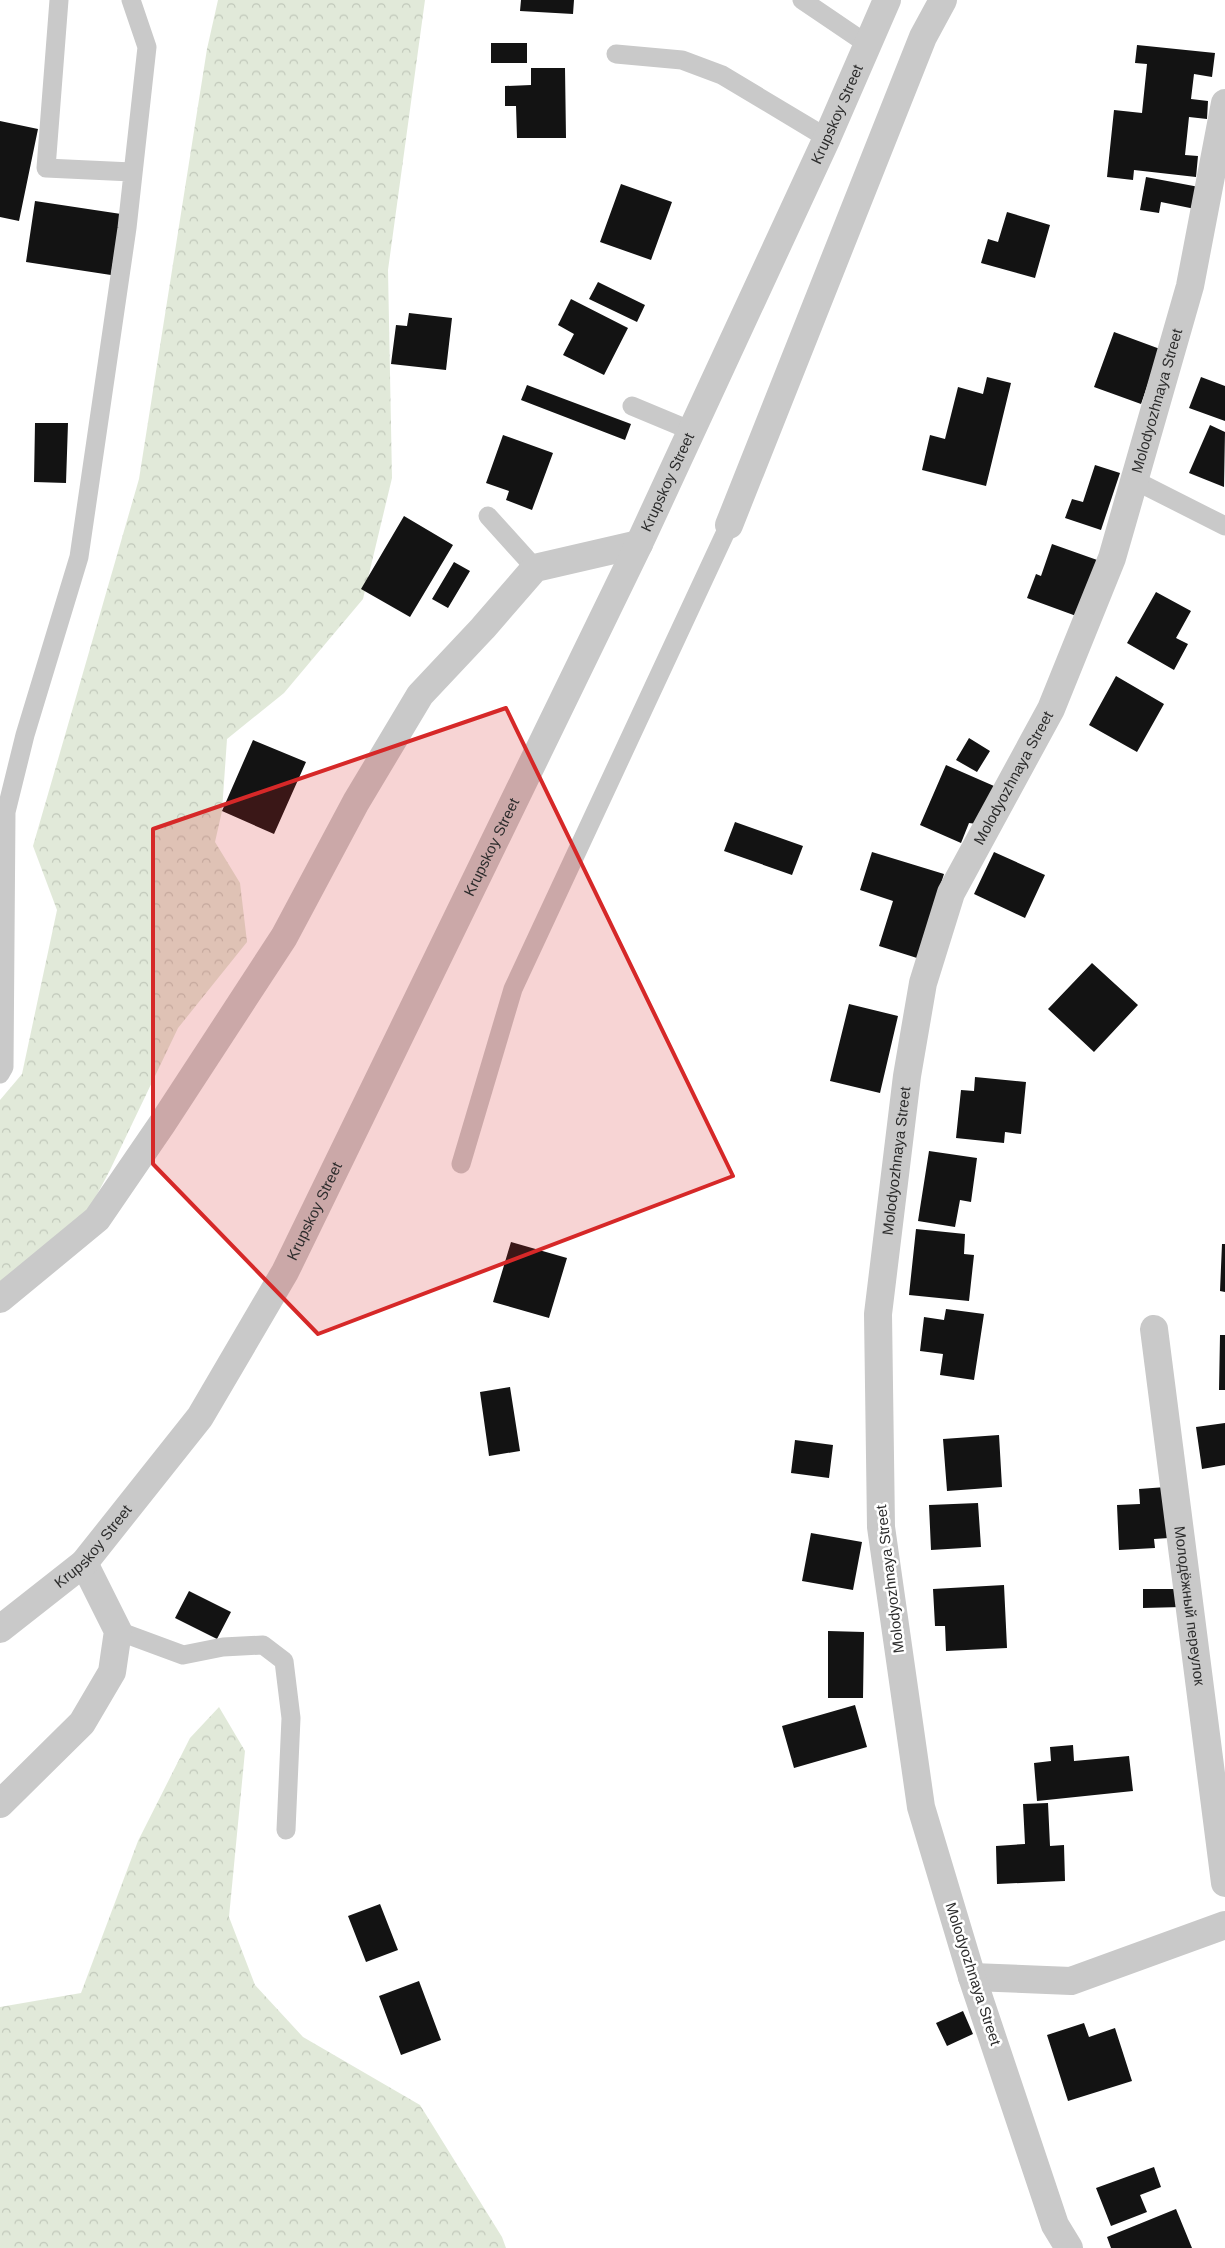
<svg xmlns="http://www.w3.org/2000/svg" width="1225" height="2248" font-family="Arial,sans-serif">
<style>
.forest{fill:url(#forest-crowns)}
.building{fill:#131313}
.lines{fill:none;stroke-linecap:round;stroke-linejoin:round}
.service{stroke:#c9c9c9;stroke-width:19}
.minor{stroke:#c9c9c9;stroke-width:28}
.tertiary{stroke:#c9c9c9;stroke-width:28}
.marked{fill:#d62828;fill-opacity:0.2;stroke:#d62828;stroke-width:4;stroke-linejoin:round}
.labels{text-anchor:middle;stroke-width:5;stroke-linejoin:round;paint-order:stroke}
.street-label{font-size:15px;fill:#2c2c2c;stroke:#fff}
</style>
<defs>
<pattern id="forest-crowns" width="20" height="18" patternUnits="userSpaceOnUse" patternTransform="scale(1.25)"><rect width="20" height="18" fill="#e1e9d9"/><path d="M2 6a3 3 0 1 1 6 0M12 15a3 3 0 1 1 6 0" fill="none" stroke="#c1c8ba"/></pattern>
</defs>
<rect width="100%" height="100%" fill="#fff"/>
<path class="forest" d="M 218,0 L 425,0 L 388,270 L 392,478 L 363,599 L 284,693 L 227,739 L 222,811 L 215,842 L 240,883 L 247,942 L 178,1028 L 110,1170 L 74,1238 L 0,1290 L 0,1100 L 22,1074 L 57,910 L 33,846 L 139,479 L 207,49 Z
M 219,1707 L 245,1751 L 229,1917 L 255,1985 L 303,2037 L 420,2105 L 502,2237 L 506,2248 L 0,2248 L 0,2007 L 81,1993 L 138,1841 L 190,1738 Z"/>
<path class="building" d="M 521,0 L 574,0 L 573,14 L 520,11 Z
M 491,43 L 527,43 L 527,63 L 491,63 Z
M 1137,45 L 1215,53 L 1212,77 L 1194,74 L 1191,99 L 1208,101 L 1207,119 L 1189,117 L 1185,155 L 1198,156 L 1196,177 L 1134,170 L 1133,180 L 1107,177 L 1114,110 L 1142,113 L 1147,64 L 1135,63 Z
M 531,68 L 565,68 L 566,138 L 517,138 L 516,106 L 505,106 L 505,86 L 531,85 Z
M 0,121 L 38,129 L 19,221 L 0,217 Z
M 1146,177 L 1199,187 L 1195,209 L 1161,202 L 1159,213 L 1140,210 Z
M 621,184 L 672,202 L 651,260 L 600,242 Z
M 35,201 L 121,214 L 111,275 L 26,262 Z
M 1007,212 L 1050,225 L 1035,278 L 981,263 L 988,239 L 998,242 Z
M 598,282 L 645,305 L 637,322 L 589,299 Z
M 571,299 L 628,328 L 604,375 L 563,355 L 574,334 L 558,325 Z
M 409,313 L 452,318 L 446,370 L 391,364 L 396,325 L 407,326 Z
M 1114,332 L 1160,349 L 1141,404 L 1094,387 Z
M 987,377 L 1011,383 L 986,486 L 922,470 L 930,435 L 945,439 L 958,387 L 983,394 Z
M 1201,377 L 1225,386 L 1225,421 L 1189,408 Z
M 527,385 L 631,424 L 625,440 L 521,400 Z
M 35,423 L 68,423 L 66,483 L 34,482 Z
M 1210,425 L 1225,432 L 1224,487 L 1189,473 Z
M 503,435 L 553,453 L 532,510 L 506,500 L 509,491 L 486,483 Z
M 1095,465 L 1120,473 L 1101,530 L 1065,518 L 1072,499 L 1083,502 Z
M 404,516 L 453,545 L 410,617 L 361,589 Z
M 1052,544 L 1100,561 L 1079,617 L 1027,598 L 1036,574 L 1041,576 Z
M 454,562 L 470,571 L 448,608 L 432,599 Z
M 1156,592 L 1191,611 L 1176,638 L 1188,644 L 1174,670 L 1127,643 Z
M 1116,676 L 1164,704 L 1137,752 L 1089,725 Z
M 969,738 L 990,751 L 977,772 L 956,760 Z
M 253,740 L 306,762 L 274,834 L 222,811 Z
M 946,765 L 994,786 L 977,824 L 969,823 L 961,843 L 920,825 Z
M 735,822 L 803,846 L 792,875 L 724,851 Z
M 872,852 L 944,874 L 917,958 L 879,946 L 893,901 L 860,890 Z
M 994,852 L 1045,875 L 1025,918 L 974,894 Z
M 1092,963 L 1138,1005 L 1094,1052 L 1048,1009 Z
M 849,1004 L 898,1016 L 880,1093 L 830,1081 Z
M 975,1077 L 1026,1082 L 1021,1134 L 1005,1132 L 1004,1143 L 956,1138 L 961,1090 L 974,1091 Z
M 929,1151 L 977,1158 L 971,1202 L 960,1200 L 955,1227 L 918,1221 Z
M 916,1229 L 965,1234 L 964,1254 L 974,1255 L 969,1301 L 909,1295 Z
M 511,1242 L 567,1258 L 549,1318 L 493,1302 Z
M 1222,1244 L 1225,1244 L 1225,1292 L 1220,1291 Z
M 946,1309 L 984,1314 L 974,1380 L 940,1375 L 943,1354 L 920,1351 L 924,1317 L 944,1320 Z
M 1220,1335 L 1225,1335 L 1225,1390 L 1219,1390 Z
M 510,1387 L 520,1451 L 489,1456 L 480,1392 Z
M 1225,1423 L 1225,1465 L 1202,1469 L 1196,1427 Z
M 999,1435 L 1002,1487 L 947,1491 L 943,1439 Z
M 795,1440 L 833,1445 L 829,1478 L 791,1473 Z
M 1166,1487 L 1169,1538 L 1154,1539 L 1155,1548 L 1119,1550 L 1117,1505 L 1140,1504 L 1139,1489 Z
M 978,1503 L 981,1547 L 931,1550 L 929,1505 Z
M 811,1533 L 862,1542 L 853,1590 L 802,1581 Z
M 1004,1585 L 1007,1648 L 946,1651 L 945,1626 L 935,1626 L 933,1589 Z
M 1143,1589 L 1181,1589 L 1182,1607 L 1143,1608 Z
M 189,1591 L 231,1612 L 217,1639 L 175,1618 Z
M 828,1631 L 864,1632 L 863,1698 L 828,1698 Z
M 855,1705 L 867,1747 L 794,1768 L 782,1726 Z
M 1073,1745 L 1074,1761 L 1129,1756 L 1133,1791 L 1037,1801 L 1034,1763 L 1051,1761 L 1050,1747 Z
M 1048,1803 L 1050,1846 L 1064,1845 L 1065,1881 L 997,1884 L 996,1846 L 1025,1844 L 1023,1804 Z
M 380,1904 L 398,1950 L 366,1962 L 348,1916 Z
M 419,1981 L 441,2040 L 401,2055 L 379,1996 Z
M 963,2011 L 973,2034 L 947,2046 L 936,2023 Z
M 1084,2023 L 1089,2037 L 1115,2028 L 1132,2081 L 1068,2101 L 1047,2035 Z
M 1154,2167 L 1161,2187 L 1140,2195 L 1147,2212 L 1111,2226 L 1096,2188 Z
M 1176,2209 L 1192,2248 L 1111,2248 L 1107,2237 Z"/>
<g class="lines">
<path class="service" d="M 59,0 L 46,168 L 132,172
M 802,0 L 867,44
M 616,54 L 682,60 L 722,75 L 827,138
M 632,406 L 692,431
M 1134,480 L 1225,526
M 488,516 L 535,568
M 0,1074 L 4,1067 L 6,812 L 25,735 L 79,557 L 127,228 L 147,47 L 131,0
M 461,1164 L 513,989 L 729,525
M 118,1631 L 183,1655 L 223,1647 L 263,1645 L 284,1661 L 291,1718 L 286,1830"/>
<g class="minor">
<path d="M 729,525 L 923,37 L 943,0"/>
<path d="M 0,1299 L 97,1219 L 162,1124 L 284,937 L 356,802 L 420,695 L 483,628 L 535,568 L 639,544"/>
<path id="s1" d="M 1154,1329 L 1225,1883"/>
<path d="M 0,1804 L 82,1723 L 112,1672 L 118,1631 L 84,1563"/>
<path d="M 972,1977 L 1071,1981 L 1225,1925"/>
<path id="s2" d="M 1069,2248 L 1055,2225 L 972,1977 L 921,1807 L 881,1527 L 878,1314 L 907,1076 L 923,983 L 951,893 L 1051,709 L 1112,558 L 1190,286 L 1225,103"/>
</g>
<path class="tertiary" id="s3" d="M 0,1629 L 84,1563 L 200,1417 L 285,1272 L 639,544 L 827,138 L 887,0"/>
</g>
<path class="marked" d="M 506,708 L 733,1176 L 318,1334 L 153,1164 L 153,829 Z"/>
<g class="labels">
<g class="street-label">
<text dy="5" stroke="none"><textPath href="#s3" startOffset="1744">Krupskoy Street</textPath></text>
<text dy="5" stroke="none"><textPath href="#s2" startOffset="1926">Molodyozhnaya Street</textPath></text>
<text dy="5" stroke="none"><textPath href="#s3" startOffset="1339">Krupskoy Street</textPath></text>
<text dy="5" stroke="none"><textPath href="#s2" startOffset="1521">Molodyozhnaya Street</textPath></text>
<text dy="5" stroke="none"><textPath href="#s3" startOffset="934">Krupskoy Street</textPath></text>
<text dy="5" stroke="none"><textPath href="#s2" startOffset="1116">Molodyozhnaya Street</textPath></text>
<text dy="5" stroke="none"><textPath href="#s3" startOffset="529">Krupskoy Street</textPath></text>
<text dy="5" stroke="none"><textPath href="#s3" startOffset="125">Krupskoy Street</textPath></text>
<text transform="translate(890 1579) rotate(-97)" y="5">Molodyozhnaya Street</text>
<text dy="5" stroke="none"><textPath href="#s1" startOffset="279">Молодёжный переулок</textPath></text>
<text transform="translate(973 1974) rotate(72)" y="5">Molodyozhnaya Street</text>
</g>
</g>
</svg>
